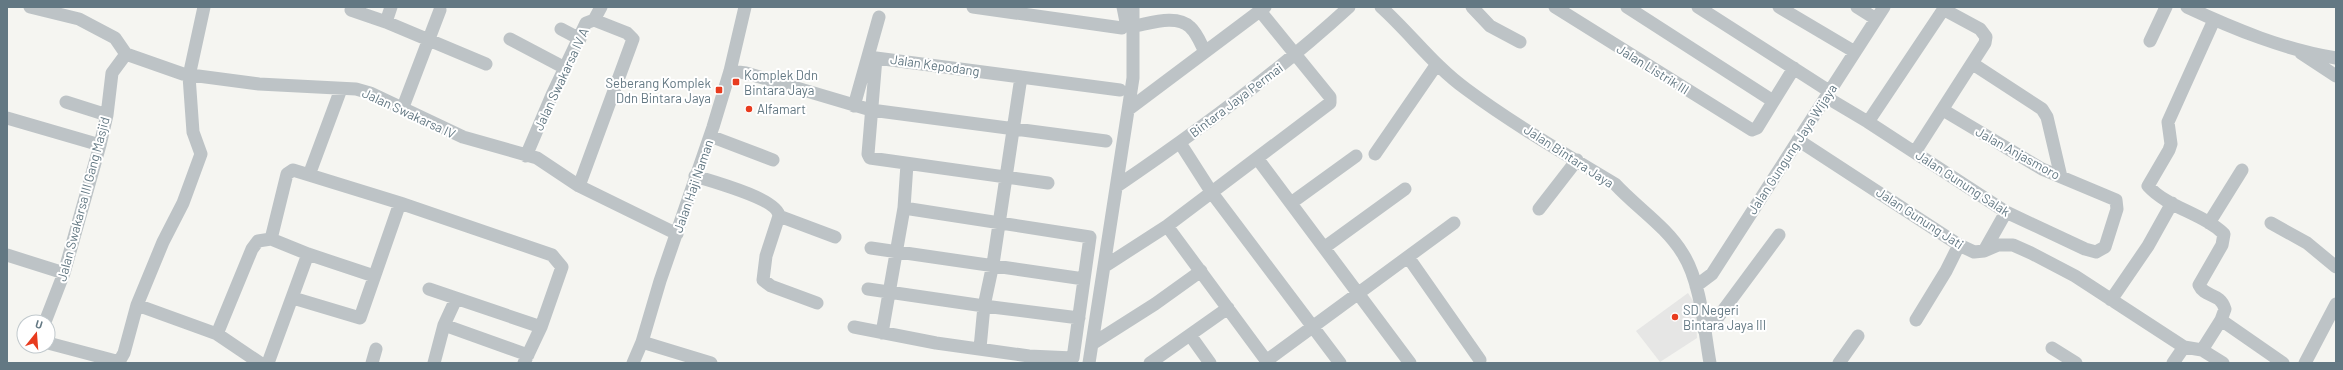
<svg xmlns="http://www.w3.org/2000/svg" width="2343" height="370" font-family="Barlow,sans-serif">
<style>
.built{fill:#e6e6e5}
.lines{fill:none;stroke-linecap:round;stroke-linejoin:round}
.minor{stroke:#bdc3c6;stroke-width:13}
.poi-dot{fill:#e83b1e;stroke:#fff;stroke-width:1.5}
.labels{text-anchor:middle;stroke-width:4;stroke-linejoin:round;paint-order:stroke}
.street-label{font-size:13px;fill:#637883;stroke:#fff}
.poi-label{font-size:13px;fill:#637883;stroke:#fff;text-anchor:start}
</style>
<rect width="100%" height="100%" fill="#f5f5f1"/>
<path class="built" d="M 1688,293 L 1695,304 L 1697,338 L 1660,362 L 1636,331 Z"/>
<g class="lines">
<path class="minor" d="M 30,7 L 79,19 L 115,38 L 126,54 L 183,74 L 259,84 L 356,89 L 370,93 L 463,137 L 537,158 L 579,186 L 677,234
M 973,7 L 1122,28 L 1126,22 L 1123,7
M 1381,7 C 1410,33 1434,66 1466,89 C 1513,124 1565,154 1615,184 C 1637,208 1666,226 1683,254 C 1701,283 1704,329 1710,363
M 1472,7 L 1490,26 L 1520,42
M 1555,7 L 1752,130 L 1757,128 L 1794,68
M 1627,7 L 1773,101
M 1698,7 L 1829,91
M 1779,7 L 1855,52
M 1857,7 L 1876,19
M 2187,7 C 2234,29 2285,50 2336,58
M 351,10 L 386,22 L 486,64
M 386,22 L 391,7
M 1134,26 C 1151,23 1177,14 1190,27 C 1197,33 1201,44 1205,52
M 561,29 L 580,39
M 510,39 L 565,68
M 2150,41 L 2166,7
M 2301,53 L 2336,76
M 1973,64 L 2042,109 L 2047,117 L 2061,177
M 730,71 L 746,73 L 871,110 L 1106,141
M 1826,97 L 1868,122 L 2006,212 L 2085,249 L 2096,252 L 2105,247 L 2117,209 L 2116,200 L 2042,169 L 1943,110
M 66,102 L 107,115
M 854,106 L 879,17
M 403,107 L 440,10
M 1129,109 L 1265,7
M 7,118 L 100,145
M 1868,122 L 1945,7
M 710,136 L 773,160
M 1798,140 L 1959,245 L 1974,252 L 1984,251 L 1998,245 L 2013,245 L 2031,253 L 2075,276 L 2184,347 L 2202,350 L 2223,363
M 1180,143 L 1212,193 L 1340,363
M 1915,152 L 1985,43 L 1986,37 L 1980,29 L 1943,9
M 1375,154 L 1437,64
M 526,156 L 552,95 L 586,23 L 594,20 L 601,7
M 1257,158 L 1410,363
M 309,175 L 341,89
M 695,176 C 711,181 778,199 779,216 L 835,237
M 1048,183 L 870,158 L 868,154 L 876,58 L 1120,90
M 579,186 L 633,39 L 627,33 L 594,20
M 1117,186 C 1198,131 1277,73 1349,7
M 1291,203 L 1356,156
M 1539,209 L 1577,160
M 779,216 L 766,256 L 763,280 L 771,286 L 817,303
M 2209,223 L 2242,170
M 2271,223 L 2307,243 L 2336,267
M 1167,226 L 1268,363
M 271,239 L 287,174 L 293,170 L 400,203 L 552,255 L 562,267 L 541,327 L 524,363
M 1325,247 L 1405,189
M 871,248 L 1084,279
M 1984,251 L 2006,212
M 7,255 L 64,273
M 1408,257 L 1480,360
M 1105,266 L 1167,226 L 1330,103 L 1330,97 L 1260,11
M 1696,286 L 1712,274 L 1884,7
M 429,289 L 541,327
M 868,289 L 984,306 L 1079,318
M 293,298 L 360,318 L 400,203
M 2111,300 L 2148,246 L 2172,203
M 137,305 L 217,334 L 260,363
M 1916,320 L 1946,271 L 1959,245
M 2221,320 L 2283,363
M 45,322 L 64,273 L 100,145 L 107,115 L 112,73 L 126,54
M 444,325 L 528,355
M 854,327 L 936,343 L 1029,356 L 1073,358 L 1090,237 L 904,208
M 1704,330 L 1716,320 L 1779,235
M 882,333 L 904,208 L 907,164
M 217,334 L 252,249 L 258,241 L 271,239 L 308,254 L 374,276
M 1190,335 L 1210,363
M 642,342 L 711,363
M 48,343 L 116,361 L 120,360 L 124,353 L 137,305 L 163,242 L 183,203 L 201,154 L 193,132 L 189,76 L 204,7
M 1092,344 L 1155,304 L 1201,271
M 980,348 L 984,306 L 993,264 L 1021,77
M 2052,348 L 2076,363
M 2202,350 L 2221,320 L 2225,309 C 2220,292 2205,298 2199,285 L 2222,245 L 2224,234 C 2202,213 2168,208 2148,186 L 2169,150 L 2171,144 L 2168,122 L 2214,20
M 1266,361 L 1454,223
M 268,363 L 308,254
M 372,363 L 376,349
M 434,363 L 444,325 L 456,299
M 633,363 L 642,342 L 660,281 L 713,127 L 730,71 L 745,7
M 1089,363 L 1133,78 L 1133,7
M 1150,363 L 1228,308
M 1839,363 L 1858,336
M 2173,363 L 2184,347
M 2305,363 L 2336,304"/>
</g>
<g class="poi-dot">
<rect x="732" y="78" width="8" height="8" rx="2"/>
<rect x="715" y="86" width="8" height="8" rx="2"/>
<circle cx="749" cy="109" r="4"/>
<circle cx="1675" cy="317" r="4"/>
</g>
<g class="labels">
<g class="street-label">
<text transform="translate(935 65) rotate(8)" y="5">Jalan Kepodang</text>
<text transform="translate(1653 69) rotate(32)" y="5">Jalan Listrik III</text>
<text transform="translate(561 79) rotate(-65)" y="5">Jalan Swakarsa IV A</text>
<text transform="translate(1236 100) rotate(-37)" y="5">Bintara Jaya Permai</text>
<text transform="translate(409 113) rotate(25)" y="5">Jalan Swakarsa IV</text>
<text transform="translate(1792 149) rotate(-57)" y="5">Jalan Gungung Jaya Wijaya</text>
<text transform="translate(2018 153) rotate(29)" y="5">Jalan Anjasmoro</text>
<text transform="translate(1569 156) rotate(33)" y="5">Jalan Bintara Jaya</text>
<text transform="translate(1963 183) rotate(33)" y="5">Jalan Gunung Salak</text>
<text transform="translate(693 186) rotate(-71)" y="5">Jalan Haji Naman</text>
<text transform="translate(83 199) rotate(-75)" y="5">Jalan Swakarsa III Gang Masjid</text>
<text transform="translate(1920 218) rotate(33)" y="5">Jalan Gunung Jati</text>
</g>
<g class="poi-label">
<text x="744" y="80">Komplek Ddn<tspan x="744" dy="15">Bintara Jaya</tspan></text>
<text x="711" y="88" text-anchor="end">Seberang Komplek<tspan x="711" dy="15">Ddn Bintara Jaya</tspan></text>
<text x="757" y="114">Alfamart</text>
<text x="1683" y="315">SD Negeri<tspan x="1683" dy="15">Bintara Jaya III</tspan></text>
</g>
</g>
<rect width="2343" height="370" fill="none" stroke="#637883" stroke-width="16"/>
<g transform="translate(36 334) rotate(17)"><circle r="19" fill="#ffffff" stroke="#c1c9cd"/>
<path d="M0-3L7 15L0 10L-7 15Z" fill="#e83b1e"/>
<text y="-6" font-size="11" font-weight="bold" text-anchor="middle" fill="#637883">U</text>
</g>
</svg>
